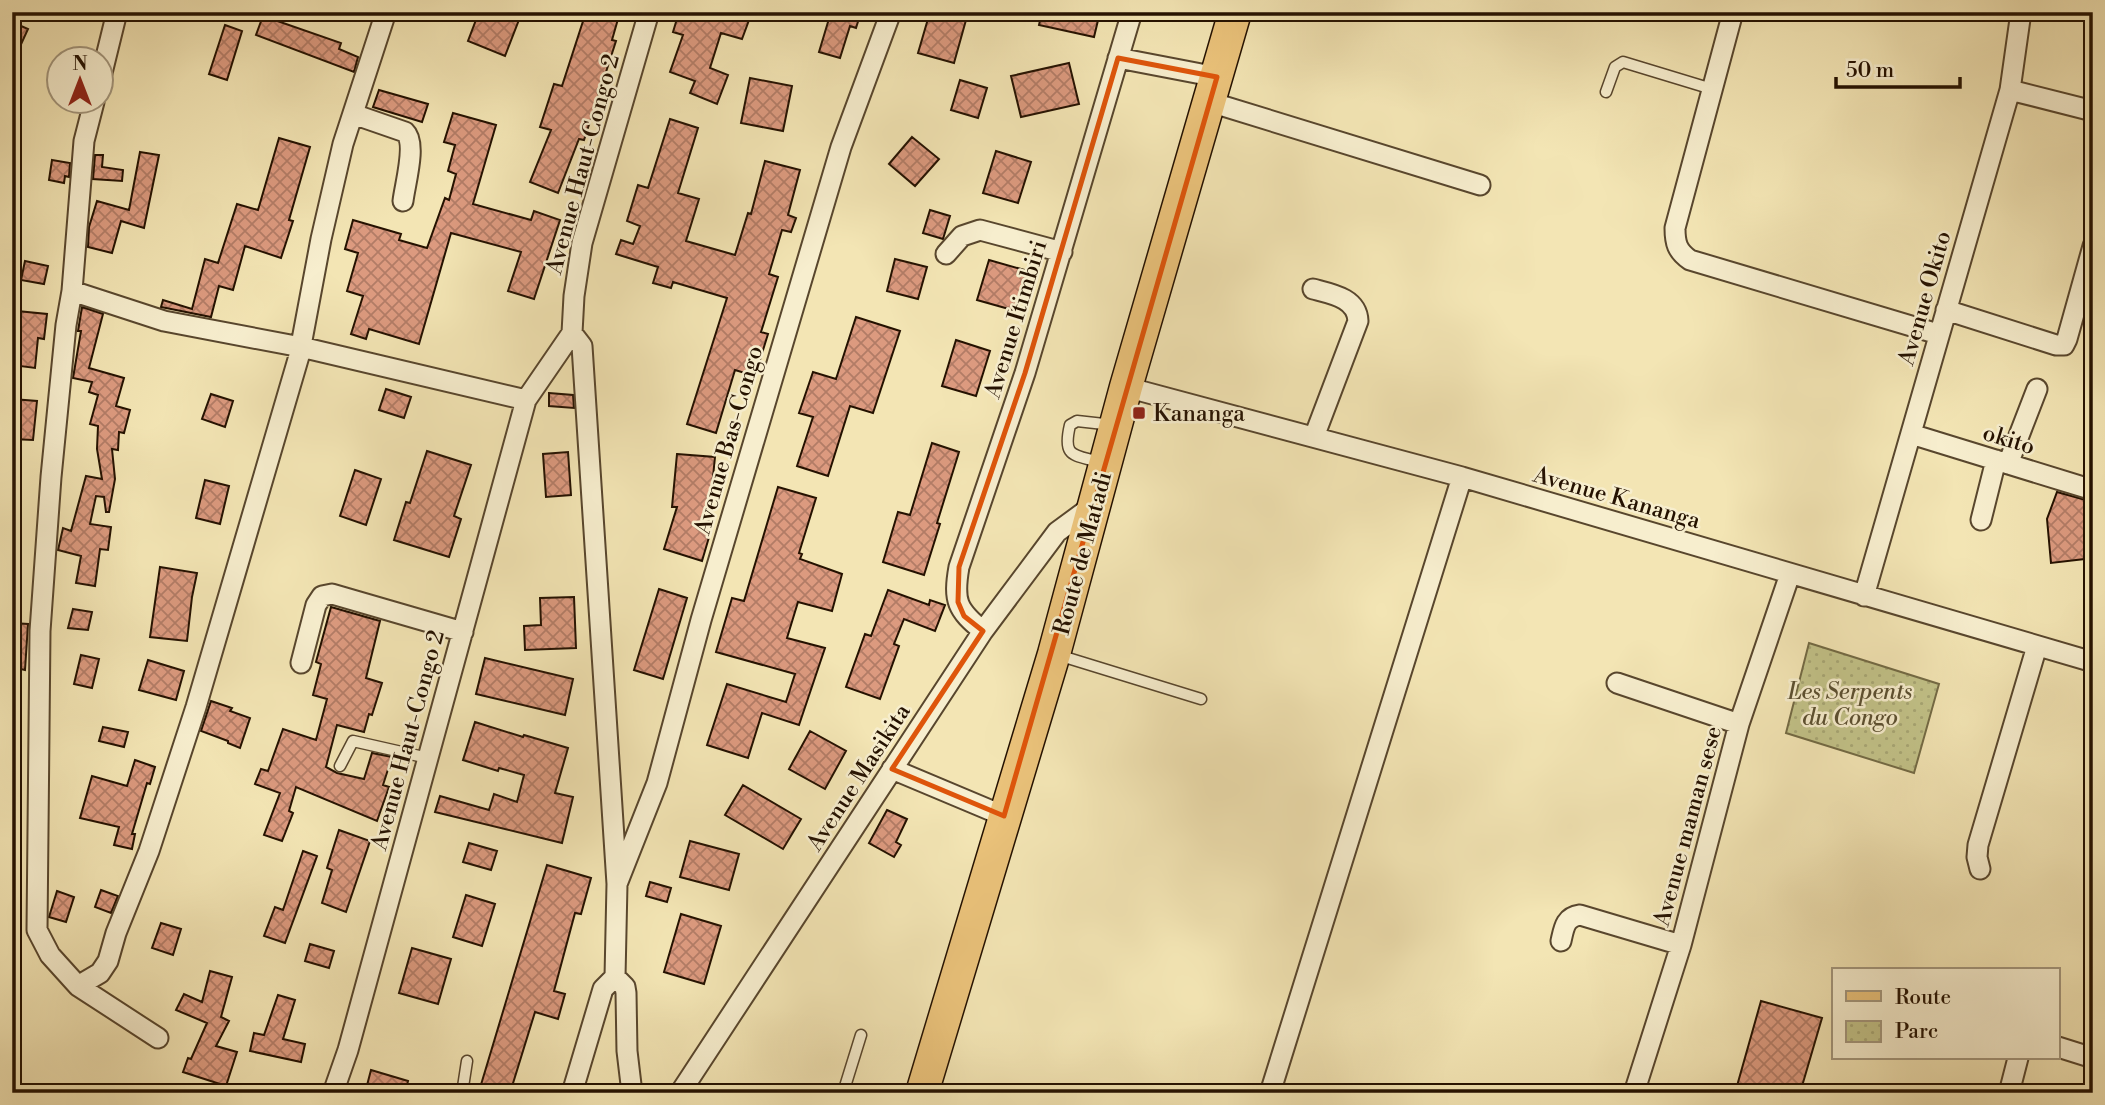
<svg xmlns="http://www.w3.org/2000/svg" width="2105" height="1105" font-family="'Libre Bodoni',serif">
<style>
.park{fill:url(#park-dots);stroke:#736a44;stroke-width:2}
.building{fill:url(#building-cross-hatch);stroke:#241100;stroke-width:2}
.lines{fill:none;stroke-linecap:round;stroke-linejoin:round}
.lane-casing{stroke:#58462d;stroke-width:13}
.street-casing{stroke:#58462d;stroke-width:23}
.primary-casing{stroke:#241100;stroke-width:35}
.lane{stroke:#f7eece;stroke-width:10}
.street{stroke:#f7eece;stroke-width:19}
.primary{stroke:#eac27a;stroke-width:32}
.marked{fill:none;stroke:#de550b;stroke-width:5;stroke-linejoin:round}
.poi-dot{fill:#8f2418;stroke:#f7eece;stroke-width:2.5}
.labels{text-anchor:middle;stroke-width:5;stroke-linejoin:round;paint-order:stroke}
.street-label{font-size:23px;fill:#241100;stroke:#f7eece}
.poi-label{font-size:23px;fill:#241100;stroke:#f7eece;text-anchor:start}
.park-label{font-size:23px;font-style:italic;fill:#5b4f30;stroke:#f7eece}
</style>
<defs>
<pattern id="park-dots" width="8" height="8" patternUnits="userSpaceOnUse" patternTransform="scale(1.75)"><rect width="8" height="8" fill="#c2c288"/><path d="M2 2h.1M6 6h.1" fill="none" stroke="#a7a674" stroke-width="1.8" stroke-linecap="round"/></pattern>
<pattern id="building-cross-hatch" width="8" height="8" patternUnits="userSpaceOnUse" patternTransform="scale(1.75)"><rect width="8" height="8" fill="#dc9a7f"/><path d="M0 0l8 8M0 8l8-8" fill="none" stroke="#b27c66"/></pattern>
</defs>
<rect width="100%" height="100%" fill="#f3e5b4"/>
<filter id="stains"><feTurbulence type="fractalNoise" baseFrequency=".00286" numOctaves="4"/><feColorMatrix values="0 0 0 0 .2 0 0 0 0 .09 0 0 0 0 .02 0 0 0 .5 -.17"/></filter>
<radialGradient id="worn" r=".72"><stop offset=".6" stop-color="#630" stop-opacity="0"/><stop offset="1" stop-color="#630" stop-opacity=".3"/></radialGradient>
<path class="park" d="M 1809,643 L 1939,684 L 1914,773 L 1786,733 Z"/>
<path class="building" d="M 479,12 L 522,12 L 505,56 L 468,41 Z
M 586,12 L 620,12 L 612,40 L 616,41 L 584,140 L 579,139 L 558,193 L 530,182 L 551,130 L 540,127 L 554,84 L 562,86 Z
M 679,12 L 752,12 L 742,39 L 721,33 L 710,68 L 728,75 L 717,104 L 690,93 L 695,81 L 670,72 L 683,35 L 673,32 Z
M 831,12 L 861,12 L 856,28 L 850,26 L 840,58 L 819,52 Z
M 930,12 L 966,20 L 954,63 L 918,53 Z
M 1042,12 L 1100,12 L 1094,37 L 1039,25 Z
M 263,16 L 341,43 L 339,49 L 358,57 L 354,72 L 256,35 Z
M 12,22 L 28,29 L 12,64 Z
M 225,25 L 242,31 L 227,80 L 209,74 Z
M 1069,63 L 1079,104 L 1021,117 L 1011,76 Z
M 750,78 L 792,86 L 783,131 L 741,123 Z
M 960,80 L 987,88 L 978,118 L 951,110 Z
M 379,90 L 428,104 L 422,122 L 373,107 Z
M 453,113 L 496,125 L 473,204 L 531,220 L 534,211 L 560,220 L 534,299 L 508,291 L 521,252 L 451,233 L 419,344 L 369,329 L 366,339 L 351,334 L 363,296 L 347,291 L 358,253 L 345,249 L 353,220 L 401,234 L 399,240 L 427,248 L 445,198 L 449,200 L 456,174 L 448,171 L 455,145 L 444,142 Z
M 670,119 L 698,128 L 678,193 L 699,199 L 686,241 L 735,255 L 748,213 L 751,214 L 765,161 L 800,170 L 788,215 L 796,218 L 791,232 L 782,230 L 769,274 L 778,277 L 761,332 L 768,334 L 755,376 L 735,370 L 716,433 L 687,424 L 727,298 L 673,282 L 671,288 L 653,283 L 658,267 L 616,254 L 621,240 L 633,244 L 640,226 L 627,221 L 638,185 L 648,188 Z
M 912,137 L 939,159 L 915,186 L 889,164 Z
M 279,138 L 310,147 L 289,220 L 293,221 L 281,258 L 245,246 L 233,290 L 219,286 L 211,317 L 161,307 L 163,300 L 192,309 L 205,259 L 218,263 L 237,204 L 258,210 Z
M 996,151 L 1031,162 L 1018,203 L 983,193 Z
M 140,152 L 159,155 L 144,228 L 121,221 L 112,253 L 88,247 L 89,227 L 97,201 L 129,210 Z
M 95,155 L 103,155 L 102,167 L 123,170 L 122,181 L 93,179 Z
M 52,160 L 70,163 L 69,177 L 65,176 L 64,183 L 49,180 Z
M 930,210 L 950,216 L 943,239 L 923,233 Z
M 895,259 L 927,267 L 918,299 L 887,291 Z
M 989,260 L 1028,271 L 1016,311 L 977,300 Z
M 25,261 L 48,266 L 44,284 L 21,280 Z
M 82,307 L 103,314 L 89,368 L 124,378 L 116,406 L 130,410 L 124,433 L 119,432 L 118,450 L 112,449 L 115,479 L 109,512 L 106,512 L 104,497 L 96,496 L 90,524 L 111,527 L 108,550 L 100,549 L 95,586 L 76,583 L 81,556 L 58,550 L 63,528 L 71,531 L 86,476 L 102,479 L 97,449 L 98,426 L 90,424 L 98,395 L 89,392 L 92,382 L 73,378 L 81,331 L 78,331 Z
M 17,311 L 47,314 L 44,339 L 38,338 L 35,368 L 12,365 Z
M 856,317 L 900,331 L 873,413 L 850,406 L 828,476 L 797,466 L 813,417 L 799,413 L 813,372 L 836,379 Z
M 956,340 L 990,351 L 976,396 L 942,386 Z
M 386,389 L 411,397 L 404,418 L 379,410 Z
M 549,393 L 573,395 L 574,408 L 549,406 Z
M 211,394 L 233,401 L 225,427 L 202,419 Z
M 12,399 L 37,401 L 33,440 L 12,439 Z
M 932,443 L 959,452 L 937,523 L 940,524 L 924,575 L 883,562 L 898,512 L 910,515 Z
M 427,451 L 471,465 L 454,516 L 461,519 L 449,557 L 394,540 L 406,502 L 410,503 Z
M 568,452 L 571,495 L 546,497 L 543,454 Z
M 677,454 L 715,457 L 708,526 L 712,527 L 702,561 L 664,549 L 677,507 L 672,507 Z
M 355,470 L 381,479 L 366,525 L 340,516 Z
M 205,480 L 229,486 L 220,524 L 196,518 Z
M 778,487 L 816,498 L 799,553 L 802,554 L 800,559 L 842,574 L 832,611 L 798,602 L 787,638 L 825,648 L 799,725 L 762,713 L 748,758 L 707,745 L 727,684 L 786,702 L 795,674 L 716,652 L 732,598 L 744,601 Z
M 2057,492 L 2093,502 L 2093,558 L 2051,563 L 2047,519 Z
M 160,567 L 197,573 L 192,597 L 187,641 L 150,637 Z
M 659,589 L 687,598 L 663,679 L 634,670 Z
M 888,590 L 929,605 L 930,600 L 945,605 L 935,631 L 904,619 L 894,644 L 899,646 L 880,699 L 846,687 L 865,634 L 871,636 Z
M 574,597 L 576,648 L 525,650 L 524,626 L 541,625 L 540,598 Z
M 331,607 L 380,621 L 366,678 L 382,683 L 372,715 L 369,714 L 364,732 L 337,725 L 326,767 L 337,773 L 364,779 L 372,753 L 392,757 L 383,785 L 389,787 L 377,821 L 296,787 L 289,811 L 293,813 L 282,841 L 264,835 L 280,793 L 255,784 L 261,769 L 268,771 L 283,729 L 316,740 L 327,699 L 313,695 L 321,664 L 316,662 Z
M 73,609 L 92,612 L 88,630 L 68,628 Z
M 12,623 L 28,624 L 25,670 L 12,667 Z
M 81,655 L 99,659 L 92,688 L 74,684 Z
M 485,658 L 573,679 L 565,715 L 476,694 Z
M 148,660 L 184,671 L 176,700 L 139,690 Z
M 211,701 L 232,708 L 230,711 L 250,718 L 240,748 L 228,743 L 228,741 L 201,731 Z
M 475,722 L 523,737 L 524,735 L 568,748 L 555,793 L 573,797 L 562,843 L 435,812 L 440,796 L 489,810 L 494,794 L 517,802 L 524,775 L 499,768 L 498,771 L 463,760 Z
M 103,727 L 128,732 L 124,747 L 99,741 Z
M 810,731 L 846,751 L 825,789 L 789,769 Z
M 135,760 L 155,767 L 150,784 L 147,783 L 132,834 L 135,834 L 132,849 L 114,845 L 119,827 L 80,818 L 92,776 L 127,786 Z
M 743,785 L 801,819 L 783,849 L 725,815 Z
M 887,810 L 907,819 L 896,842 L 901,845 L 894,857 L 869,843 Z
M 339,830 L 370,841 L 346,912 L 322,903 L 332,870 L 327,868 Z
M 690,841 L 739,854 L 729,890 L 680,877 Z
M 469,843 L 497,851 L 491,870 L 463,862 Z
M 303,851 L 317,856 L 285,943 L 264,936 L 275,907 L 283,910 Z
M 547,865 L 591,878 L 581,914 L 575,913 L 554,991 L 565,994 L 558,1019 L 535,1012 L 510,1093 L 497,1093 L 480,1088 Z
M 650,882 L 671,888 L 667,902 L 646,896 Z
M 101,890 L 118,896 L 111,913 L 95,907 Z
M 57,891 L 74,897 L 66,922 L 49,917 Z
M 466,895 L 495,904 L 482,946 L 453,937 Z
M 681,914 L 721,926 L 704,984 L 664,972 Z
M 161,923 L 181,929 L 173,955 L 152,948 Z
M 310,944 L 334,951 L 329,968 L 305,961 Z
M 412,948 L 451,959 L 438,1004 L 399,993 Z
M 210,971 L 232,977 L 221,1017 L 229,1021 L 216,1046 L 237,1052 L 226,1086 L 183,1072 L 188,1058 L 191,1059 L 207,1023 L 176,1010 L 184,994 L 202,1002 Z
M 278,995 L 295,1000 L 283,1039 L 305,1044 L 301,1062 L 250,1051 L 254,1033 L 264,1035 Z
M 1761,1001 L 1822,1018 L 1800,1093 L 1735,1093 Z
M 371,1070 L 408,1081 L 405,1093 L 365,1093 Z"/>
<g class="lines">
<g class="lane-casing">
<path id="lane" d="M 1606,92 L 1615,67 L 1623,62 L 1712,89
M 1102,463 C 1074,454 1062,459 1070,425 L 1077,421 L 1113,425
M 1058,655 L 1201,699
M 340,766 L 353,741 L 428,758
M 467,1061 L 463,1087 L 474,1093
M 843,1093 L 861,1035"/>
</g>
<g class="street-casing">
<path id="street" d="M 1733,12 L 1675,228 C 1675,243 1677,251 1690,260 L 1938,334
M 1118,58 L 1217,77
M 102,73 L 117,12
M 2010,90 L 2093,111
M 94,102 L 84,141 L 72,291 L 164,321 L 301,347 L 526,400 L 572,333 L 574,296 L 582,243 L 649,12
M 1210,102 L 1480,185
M 353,114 L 405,132 C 417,143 405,184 403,201
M 946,254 L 962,236 L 980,230 L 1062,252
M 1313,289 C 1332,294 1357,298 1358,321 L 1314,437
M 72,291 L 66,325 L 51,477 L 40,631 L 37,930 L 50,955 L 78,986 L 158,1038
M 1946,310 L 2056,345 L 2064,345 L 2067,339 L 2093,246
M 572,333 L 582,346 L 617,884 L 615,977 L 625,987 L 626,993 L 627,1051 L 632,1093
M 1126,387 L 1462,477 L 2093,662
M 1911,434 L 2093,490
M 2008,464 L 2037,389
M 1981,520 L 1996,460
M 1864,596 L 2010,90 L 2021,12
M 983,631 C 957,610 953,601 959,567 L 1025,373 L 1132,12
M 301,663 L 316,605 L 322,596 L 332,594 L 463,632
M 1617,683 L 1739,724
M 892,769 L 1004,816
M 1980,869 L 1977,857 L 1978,845 L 2037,646
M 617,884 L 657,783 L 701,620 L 841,147 L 891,12
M 1561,941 C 1564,928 1565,917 1580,915 L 1681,945
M 78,986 L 100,973 L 108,961 L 116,933 L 149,851 L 196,707 L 299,356 L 321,239 L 343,144 L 386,12
M 2058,1047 L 2093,1058
M 333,1093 L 348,1050 L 526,400
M 572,1093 L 603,989 L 615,977
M 680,1093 L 983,631 L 1057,532 L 1095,504
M 1270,1093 L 1462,477
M 1634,1093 L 1681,945 L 1739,724 L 1790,574
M 2009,1093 L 2018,1058"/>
</g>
<g class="primary-casing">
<path id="primary" d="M 922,1093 L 1054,654 L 1126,387 L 1235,12"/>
</g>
<use href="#lane" class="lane"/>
<use href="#street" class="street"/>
<use href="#primary" class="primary"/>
</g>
<path class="marked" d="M 1118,58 L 1217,77 L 1004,816 L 892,769 L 983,631 L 964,616 L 958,602 L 959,567 L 1025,373 Z"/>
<rect class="poi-dot" x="1132" y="406" width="14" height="14" rx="3.5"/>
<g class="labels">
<g class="street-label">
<text transform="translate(582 164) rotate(-75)" y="8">Avenue Haut-Congo 2</text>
<text transform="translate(1924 298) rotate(-74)" y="8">Avenue Okito</text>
<text transform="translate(1015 319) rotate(-73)" y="8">Avenue Itimbiri</text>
<text transform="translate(2009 439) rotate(17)" y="8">okito</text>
<text transform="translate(728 440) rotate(-74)" y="8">Avenue Bas-Congo</text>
<text transform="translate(1617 497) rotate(16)" y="8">Avenue Kananga</text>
<text transform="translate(1082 553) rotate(-75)" y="8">Route de Matadi</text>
<text transform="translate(407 740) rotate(-75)" y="8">Avenue Haut-Congo 2</text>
<text transform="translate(858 777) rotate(-57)" y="8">Avenue Masikita</text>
<text transform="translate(1687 826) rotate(-75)" y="8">Avenue maman sese</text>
</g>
<g class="poi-label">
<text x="1153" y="421">Kananga</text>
</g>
<g class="park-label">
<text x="1850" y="699">Les Serpents<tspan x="1850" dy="26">du Congo</tspan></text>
</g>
</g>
<rect width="2105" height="1105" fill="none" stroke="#f3e5b4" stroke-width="42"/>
<rect x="14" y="14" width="2077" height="1077" fill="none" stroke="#241100" stroke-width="3.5"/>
<rect x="21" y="21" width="2063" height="1063" fill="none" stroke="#241100" stroke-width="2"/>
<rect x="1832" y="968" width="228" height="91" fill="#f7eece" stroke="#a3967c" stroke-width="2"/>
<rect x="1846" y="991" width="35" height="10" fill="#eac27a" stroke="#a3967c" stroke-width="2"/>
<text x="1895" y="1004" font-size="21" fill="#241100">Route</text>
<rect x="1846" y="1021" width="35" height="21" fill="url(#park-dots)" stroke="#a3967c" stroke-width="2"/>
<text x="1895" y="1038" font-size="21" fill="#241100">Parc</text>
<g transform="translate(80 80)"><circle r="33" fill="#f7eece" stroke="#a3967c" stroke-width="2"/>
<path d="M0-5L12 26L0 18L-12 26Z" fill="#8f2418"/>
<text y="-10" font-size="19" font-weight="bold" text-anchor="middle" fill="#241100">N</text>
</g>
<path d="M1836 77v10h124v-10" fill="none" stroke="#241100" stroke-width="3.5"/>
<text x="1846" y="77" font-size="21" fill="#241100" stroke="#f7eece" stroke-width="5" paint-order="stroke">50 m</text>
<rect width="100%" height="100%" filter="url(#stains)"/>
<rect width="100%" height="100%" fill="url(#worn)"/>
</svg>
